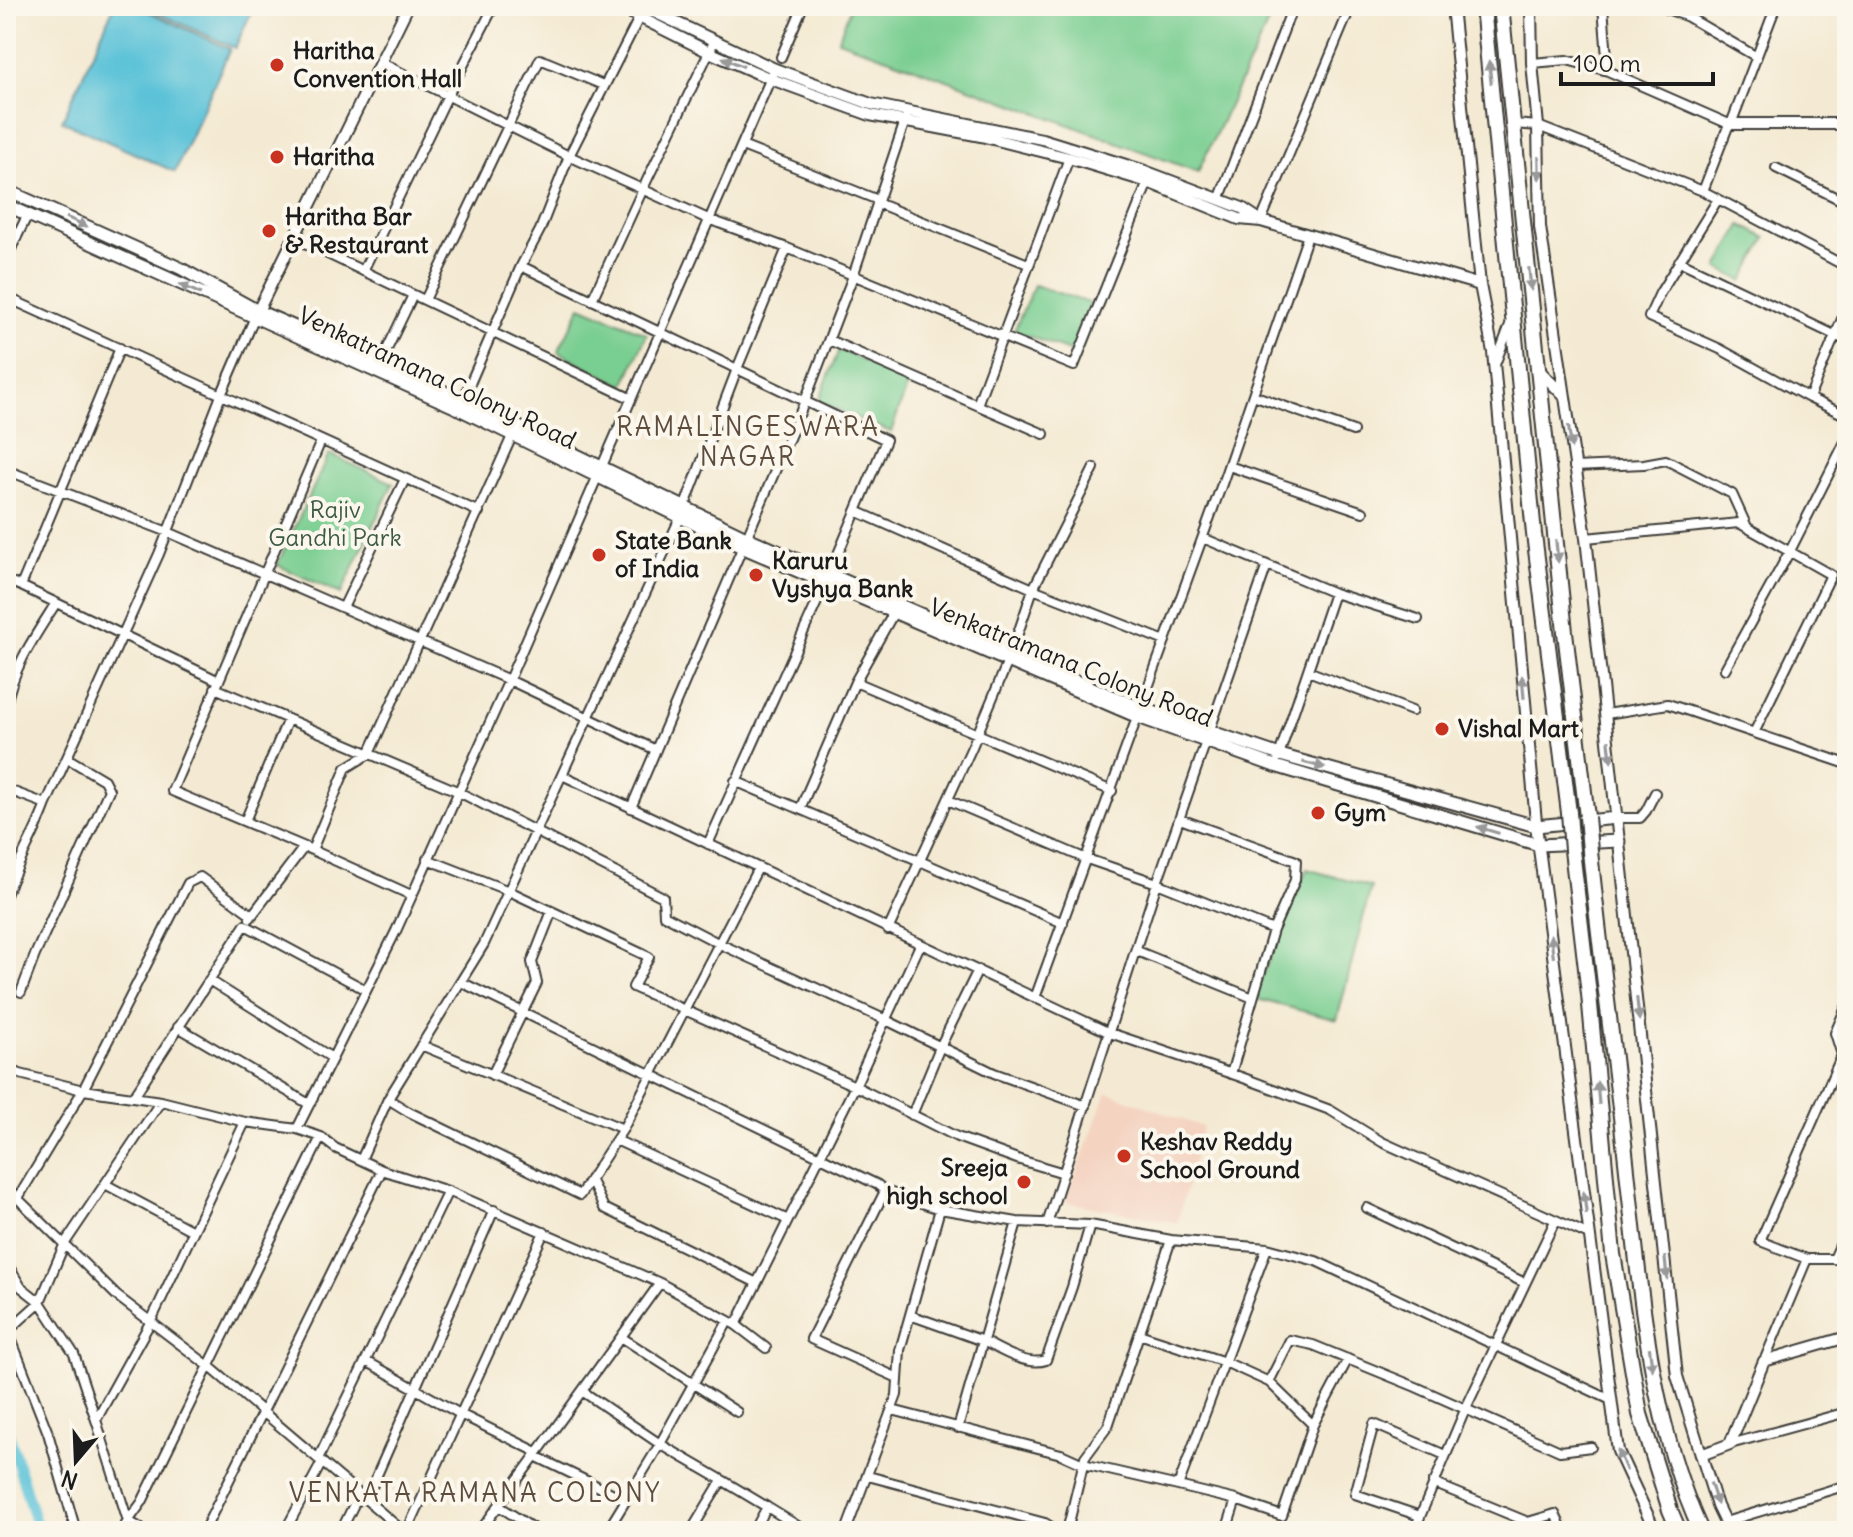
<svg xmlns="http://www.w3.org/2000/svg" width="1853" height="1537" font-family="Delius,sans-serif">
<style>
.built{fill:#f4d3c1}
.green{fill:#79ce91;stroke:#4a7556;stroke-width:2}
.water{fill:#5bc2d8;stroke:#3c6f7a;stroke-width:2}
.lines{fill:none;stroke-linecap:round;stroke-linejoin:round}
.canal{stroke:#5bc2d8;stroke-width:11}
.minor-casing{stroke:#3c3b37;stroke-width:12}
.tertiary-casing{stroke:#3c3b37;stroke-width:14}
.secondary-casing{stroke:#3c3b37;stroke-width:15}
.trunk-casing{stroke:#3c3b37;stroke-width:18}
.minor{stroke:#fff;stroke-width:8}
.tertiary{stroke:#fff;stroke-width:10}
.secondary{stroke:#fff;stroke-width:11}
.trunk{stroke:#fff;stroke-width:14}
.trunk-bridge-casing{stroke:#3c3b37;stroke-width:18;stroke-linecap:butt}
.trunk-bridge{stroke:#fff;stroke-width:14}
.oneway{fill:#999}
.poi-dot{fill:#c8321e;stroke:#fbf7ec;stroke-width:3}
.labels{text-anchor:middle;stroke-width:8;stroke-linejoin:round;paint-order:stroke}
.poi-label{font-size:24px;font-weight:bold;fill:#1c1c1c;stroke:#fbf7ec;text-anchor:start}
.street-label{font-size:24px;fill:#1c1c1c;stroke:#fbf7ec}
.park-label{font-size:24px;fill:#3d5a45;stroke:#fbf7ec}
.neighbourhood-label{font-size:26px;letter-spacing:2px;fill:#5e4d3d;stroke:#fbf7ec}
</style>
<rect width="100%" height="100%" fill="#fbf7ec"/>
<filter id="ink" filterUnits="userSpaceOnUse"><feTurbulence type="fractalNoise" baseFrequency=".0125" numOctaves="2"/><feDisplacementMap in="SourceGraphic" scale="16" xChannelSelector="R" yChannelSelector="G"/><feConvolveMatrix kernelMatrix="1 2 1 2 8 2 1 2 1" color-interpolation-filters="sRGB"/></filter>
<filter id="wash" filterUnits="userSpaceOnUse"><feTurbulence type="fractalNoise" baseFrequency=".006" numOctaves="4" result="noise"/><feDisplacementMap in="SourceGraphic" scale="32" xChannelSelector="R" yChannelSelector="G"/><feGaussianBlur stdDeviation="1.8" result="paint"/><feColorMatrix in="noise" values="0 0 0 0 0 0 0 0 0 0 0 0 0 0 0 0 0 1.4 0 .05"/><feComposite in="paint" operator="in"/></filter>
<g filter="url(#wash)">
<rect width="100%" height="100%" fill="#f4ead3"/>
<path class="built" d="M 1107,1092 L 1203,1127 L 1177,1223 L 1065,1202 Z"/>
<path class="green" d="M 851,6 L 1276,6 L 1198,172 L 838,40 Z
M 1741,225 L 1766,238 L 1743,281 L 1718,268 Z
M 1034,285 L 1092,304 L 1072,352 L 1014,331 Z
M 581,306 L 647,334 L 624,386 L 558,352 Z
M 839,350 L 909,381 L 891,432 L 818,402 Z
M 329,454 L 393,483 L 341,594 L 277,565 Z
M 1307,869 L 1371,887 L 1337,1020 L 1253,998 Z"/>
<path class="water" d="M 114,6 L 136,6 L 230,49 L 175,172 L 62,121 Z
M 142,6 L 254,6 L 235,48 Z"/>
<g class="lines">
<path class="canal" d="M 6,1425 L 38,1531"/>
</g>
</g>
<g filter="url(#ink)">
<g class="lines">
<g class="minor-casing">
<path id="minor" d="M 1659,6 L 1688,17 L 1755,56
M 781,57 L 803,6
M 380,62 L 569,156 L 708,219 L 787,248 L 1074,366 L 1148,182
M 1532,63 L 1567,60 L 1608,71
M 1514,124 L 1538,126 L 1703,191 L 1729,124 L 1608,71 L 1603,6
M 1731,124 L 1776,6
M 742,146 L 878,200
M 1776,168 L 1847,203
M 1703,191 L 1847,267
M 1718,199 L 1660,293 L 1649,317 L 1720,349 L 1809,398
M 1219,200 L 1293,6
M 877,203 L 1028,264
M 1261,221 L 1351,6
M 294,238 L 630,398
M 6,259 L 28,214
M 1679,261 L 1847,341
M 521,266 L 886,440 L 830,573 L 708,844
M 363,271 L 448,95 L 494,6
M 6,297 L 479,512
M 425,300 L 540,59 L 603,85
M 592,300 L 648,178 L 714,42
M 1847,307 L 1809,398 L 1847,416
M 829,340 L 977,405 L 1069,158
M 120,348 L 21,586 L 219,681
M 1496,362 L 1511,322
M 380,364 L 413,295
M 1253,395 L 1353,431
M 462,402 L 521,266 L 540,230 L 569,156 L 642,12
M 977,405 L 1044,434
M 1229,466 L 1363,512
M 1574,467 L 1644,464 L 1666,460 L 1732,494 L 1747,527
M 6,470 L 168,532 L 343,608
M 405,479 L 343,608 L 509,680 L 656,750
M 856,511 L 1033,589 L 1165,641
M 1203,538 L 1334,593 L 1418,619
M 1586,538 L 1739,523 L 1831,575 L 1754,733
M 6,580 L 21,586
M 1725,669 L 1790,551 L 1847,438
M 1308,671 L 1412,711
M 855,682 L 1112,791
M 215,688 L 457,791 L 663,897 L 664,915 L 720,944 L 886,1020 L 994,1073 L 1086,1106
M 6,706 C 13,667 35,636 56,603
M 1606,714 L 1668,704 L 1847,764
M 1278,758 L 1334,593
M 562,775 L 1110,1033 L 1241,1077 L 1330,1110 L 1382,1142 L 1589,1235
M 735,781 L 1063,923
M 6,789 L 46,804
M 948,800 L 1084,858 L 1157,883 L 1273,930
M 631,808 L 805,401 L 853,276 L 906,118
M 800,809 L 855,682 L 893,614
M 1617,818 L 1640,818 L 1646,811 L 1655,793
M 1180,819 L 1296,861 L 1295,880 L 1273,930 L 1231,1074
M 245,821 L 288,719
M 312,850 L 172,791 L 321,441
M 427,859 L 509,891 L 649,957 L 633,987 L 855,1086 L 957,1137 L 1020,1160 L 1064,1173
M 6,895 C 17,863 35,835 46,804 L 159,554 L 222,393 L 254,319
M 411,895 L 312,850 L 346,768 L 369,754 L 513,434
M 250,918 L 304,847
M 888,930 L 972,747 L 1011,654 L 1033,589 L 1094,468
M 1137,951 L 1253,998
M 209,980 L 332,1058
M 461,982 L 878,1185 L 885,1191 L 940,1209 L 1017,1222 L 1090,1225 L 1171,1240
M 21,992 L 35,955 L 109,790 L 104,780 L 67,758
M 1035,998 L 1222,484 L 1308,235
M 1847,1005 L 1835,1033 L 1842,1055 L 1760,1241 L 1807,1259 L 1847,1259
M 178,1027 L 309,1104
M 6,1067 L 20,1074 L 83,1090 L 161,1101 L 245,1122 L 297,1129 L 321,1137 L 335,1148 L 382,1170 L 448,1191 L 660,1283 L 736,1325 L 766,1348
M 492,1075 L 537,983 L 532,962 L 552,911
M 134,1096 L 245,925 L 366,990
M 388,1099 L 409,1112 L 580,1195 L 623,1129 L 421,1045
M 912,1115 L 940,1047 L 978,970
M 297,1129 L 396,931 L 509,680 L 773,73
M 623,1129 L 758,868
M 616,1140 L 788,1220
M 361,1160 L 388,1099 L 484,944 L 681,516 L 737,369 L 787,248
M 590,1179 L 604,1208 L 757,1283
M 105,1184 L 193,1231
M 6,1187 L 117,1296 L 210,1367 L 403,1531
M 885,1191 L 811,1339 L 898,1378
M 18,1198 L 83,1090 L 188,883 L 200,877 L 252,915
M 1367,1208 L 1525,1283
M 1047,1224 L 1157,883 L 1267,565
M 1834,1259 L 1847,1230
M 6,1262 L 21,1287 L 40,1302 L 9,1330
M 910,1315 L 983,1341 L 1017,1222
M 736,1325 L 855,1086 L 920,945
M 6,1326 L 48,1433 L 76,1531
M 1139,1334 L 1225,1362 L 1269,1382 L 1313,1425 L 1282,1516 L 1236,1500 L 1226,1531
M 621,1337 L 737,1412
M 366,1361 L 460,1414 L 537,1452
M 1764,1361 L 1807,1259
M 1269,1382 L 1290,1340 L 1313,1345 L 1416,1387 L 1560,1451 L 1591,1447
M 582,1391 L 660,1444 L 626,1500
M 892,1410 L 1061,1454 L 1083,1464 L 1178,1486 L 1267,1248
M 96,1420 L 74,1354 L 40,1302 L 65,1243 L 161,1101
M 1313,1425 L 1348,1359
M 958,1428 L 983,1341 C 999,1349 1027,1367 1046,1360 L 1072,1287 L 1090,1225
M 1730,1444 L 1847,1412
M 318,1459 L 448,1191
M 868,1476 L 1045,1523 L 1058,1531
M 722,1480 L 767,1507
M 1433,1483 L 1528,1522 L 1555,1514 L 1563,1531
M 1178,1486 L 1236,1500
M 366,1500 L 494,1210
M 499,1506 L 537,1531
M 1420,1516 L 1355,1494 L 1374,1424 L 1445,1455
M 1725,1522 L 1847,1485
M 1067,1528 L 1083,1531
M 121,1531 L 142,1502 L 321,1137
M 146,1531 L 128,1521 L 96,1420 L 151,1321 L 245,1122
M 204,1531 L 382,1170
M 285,1531 L 322,1462
M 341,1531 L 359,1494
M 407,1531 L 544,1232
M 480,1531 L 535,1456
M 607,1531 L 626,1500 L 535,1456 L 660,1283
M 691,1531 L 722,1480 L 660,1444 L 728,1321
M 754,1531 L 767,1507 L 806,1531
M 846,1531 L 897,1395 L 900,1350 L 940,1209
M 1067,1531 L 1085,1457 L 1108,1426 L 1171,1240 L 1267,1248 L 1316,1261 L 1611,1400
M 1414,1531 L 1465,1410 L 1555,1221"/>
</g>
<g class="tertiary-casing">
<path id="tertiary" d="M 617,6 L 709,52 L 771,79 L 870,115 L 981,136 L 1069,158 L 1148,182 L 1239,219 L 1261,221 L 1480,285
M 641,6 L 775,69 L 871,104 L 1042,139 L 1142,170 L 1242,208 L 1260,220
M 1452,6 L 1480,285 L 1493,352 L 1537,833 L 1618,1451 L 1655,1531
M 1531,6 L 1532,63 L 1538,126 L 1540,227 L 1565,397
M 1729,124 L 1847,124
M 255,317 L 408,6
M 1539,370 L 1565,397 L 1586,538 L 1677,1376 L 1717,1506 L 1729,1531
M 1701,1455 L 1730,1444 L 1764,1361 L 1847,1337"/>
</g>
<g class="secondary-casing">
<path id="secondary" d="M 6,190 L 180,268 L 258,311 L 463,400 L 748,538 L 1011,654 L 1141,708 L 1280,755 L 1536,826 L 1617,818
M 6,205 L 459,409 L 744,548 L 1138,717 L 1275,766 L 1539,845 L 1619,841"/>
</g>
<g class="trunk-casing">
<path id="trunk" d="M 1483,6 L 1534,534 L 1569,813
M 1501,6 L 1565,632 L 1587,817
M 1572,850 L 1589,994 L 1613,1254 L 1640,1414 L 1670,1510 L 1679,1531
M 1590,851 C 1600,951 1614,1052 1625,1152 C 1639,1276 1648,1417 1701,1531"/>
</g>
<use href="#minor" class="minor"/>
<use href="#tertiary" class="tertiary"/>
<use href="#secondary" class="secondary"/>
<use href="#trunk" class="trunk"/>
<g class="trunk-bridge-casing">
<path id="trunk-bridge" d="M 1569,813 L 1572,850
M 1587,817 L 1590,851"/>
</g>
<use href="#trunk-bridge" class="trunk-bridge"/>
</g>
<defs><path id="oneway-solid" d="M-6-.8H1V-3.2L6.5 0L1 3.2V.8H-6Z" transform="scale(2)"/></defs>
<g class="oneway">
<use href="#oneway-solid" transform="translate(733 62) rotate(-157)"/>
<use href="#oneway-solid" transform="translate(1490 72) rotate(-96)"/>
<use href="#oneway-solid" transform="translate(1539 168) rotate(89)"/>
<use href="#oneway-solid" transform="translate(77 222) rotate(24)"/>
<use href="#oneway-solid" transform="translate(1530 279) rotate(84)"/>
<use href="#oneway-solid" transform="translate(190 289) rotate(-155)"/>
<use href="#oneway-solid" transform="translate(1570 437) rotate(82)"/>
<use href="#oneway-solid" transform="translate(1557 551) rotate(84)"/>
<use href="#oneway-solid" transform="translate(1523 687) rotate(-95)"/>
<use href="#oneway-solid" transform="translate(1610 751) rotate(84)"/>
<use href="#oneway-solid" transform="translate(1314 765) rotate(15)"/>
<use href="#oneway-solid" transform="translate(1488 830) rotate(-163)"/>
<use href="#oneway-solid" transform="translate(1552 946) rotate(-97)"/>
<use href="#oneway-solid" transform="translate(1638 1009) rotate(84)"/>
<use href="#oneway-solid" transform="translate(1598 1093) rotate(-95)"/>
<use href="#oneway-solid" transform="translate(1585 1203) rotate(-97)"/>
<use href="#oneway-solid" transform="translate(1666 1268) rotate(84)"/>
<use href="#oneway-solid" transform="translate(1651 1359) rotate(82)"/>
<use href="#oneway-solid" transform="translate(1622 1460) rotate(-113)"/>
<use href="#oneway-solid" transform="translate(1714 1494) rotate(72)"/>
</g>
</g>
<g class="poi-dot">
<circle cx="277" cy="65" r="8"/>
<circle cx="277" cy="157" r="8"/>
<circle cx="269" cy="231" r="8"/>
<circle cx="599" cy="555" r="8"/>
<circle cx="756" cy="575" r="8"/>
<circle cx="1442" cy="729" r="8"/>
<circle cx="1318" cy="813" r="8"/>
<circle cx="1124" cy="1156" r="8"/>
<circle cx="1024" cy="1182" r="8"/>
</g>
<g class="labels">
<g class="poi-label">
<text x="293" y="59">Haritha<tspan x="293" dy="28">Convention Hall</tspan></text>
<text x="293" y="165">Haritha</text>
<text x="285" y="225">Haritha Bar<tspan x="285" dy="28">&amp; Restaurant</tspan></text>
<text x="615" y="549">State Bank<tspan x="615" dy="28">of India</tspan></text>
<text x="772" y="569">Karuru<tspan x="772" dy="28">Vyshya Bank</tspan></text>
<text x="1458" y="737">Vishal Mart</text>
<text x="1334" y="821">Gym</text>
<text x="1140" y="1150">Keshav Reddy<tspan x="1140" dy="28">School Ground</tspan></text>
<text x="1008" y="1176" text-anchor="end">Sreeja<tspan x="1008" dy="28">high school</tspan></text>
</g>
<g class="street-label">
<text transform="translate(437 378) rotate(25)" y="8">Venkatramana Colony Road</text>
<text transform="translate(1071 663) rotate(22)" y="8">Venkatramana Colony Road</text>
</g>
<g class="park-label">
<text x="335" y="518">Rajiv<tspan x="335" dy="28">Gandhi Park</tspan></text>
</g>
<g class="neighbourhood-label">
<text x="748" y="436">RAMALINGESWARA<tspan x="748" dy="30">NAGAR</tspan></text>
<text x="475" y="1502">VENKATA RAMANA COLONY</text>
</g>
</g>
<rect width="1853" height="1537" fill="none" stroke="#fbf7ec" stroke-width="32"/>
<g transform="translate(76 1461) rotate(199)" stroke="#fbf7ec" stroke-width="6" paint-order="stroke">
<path d="M0-6L14 30L0 20L-14 30Z" fill="#1c1c1c"/>
<text y="-12" font-size="22" font-weight="bold" text-anchor="middle" fill="#1c1c1c">N</text>
</g>
<path d="M1561 72v12h152v-12" fill="none" stroke="#1c1c1c" stroke-width="4"/>
<text x="1573" y="72" font-size="24" fill="#1c1c1c" stroke="#fbf7ec" stroke-width="6" paint-order="stroke">100 m</text>
</svg>
